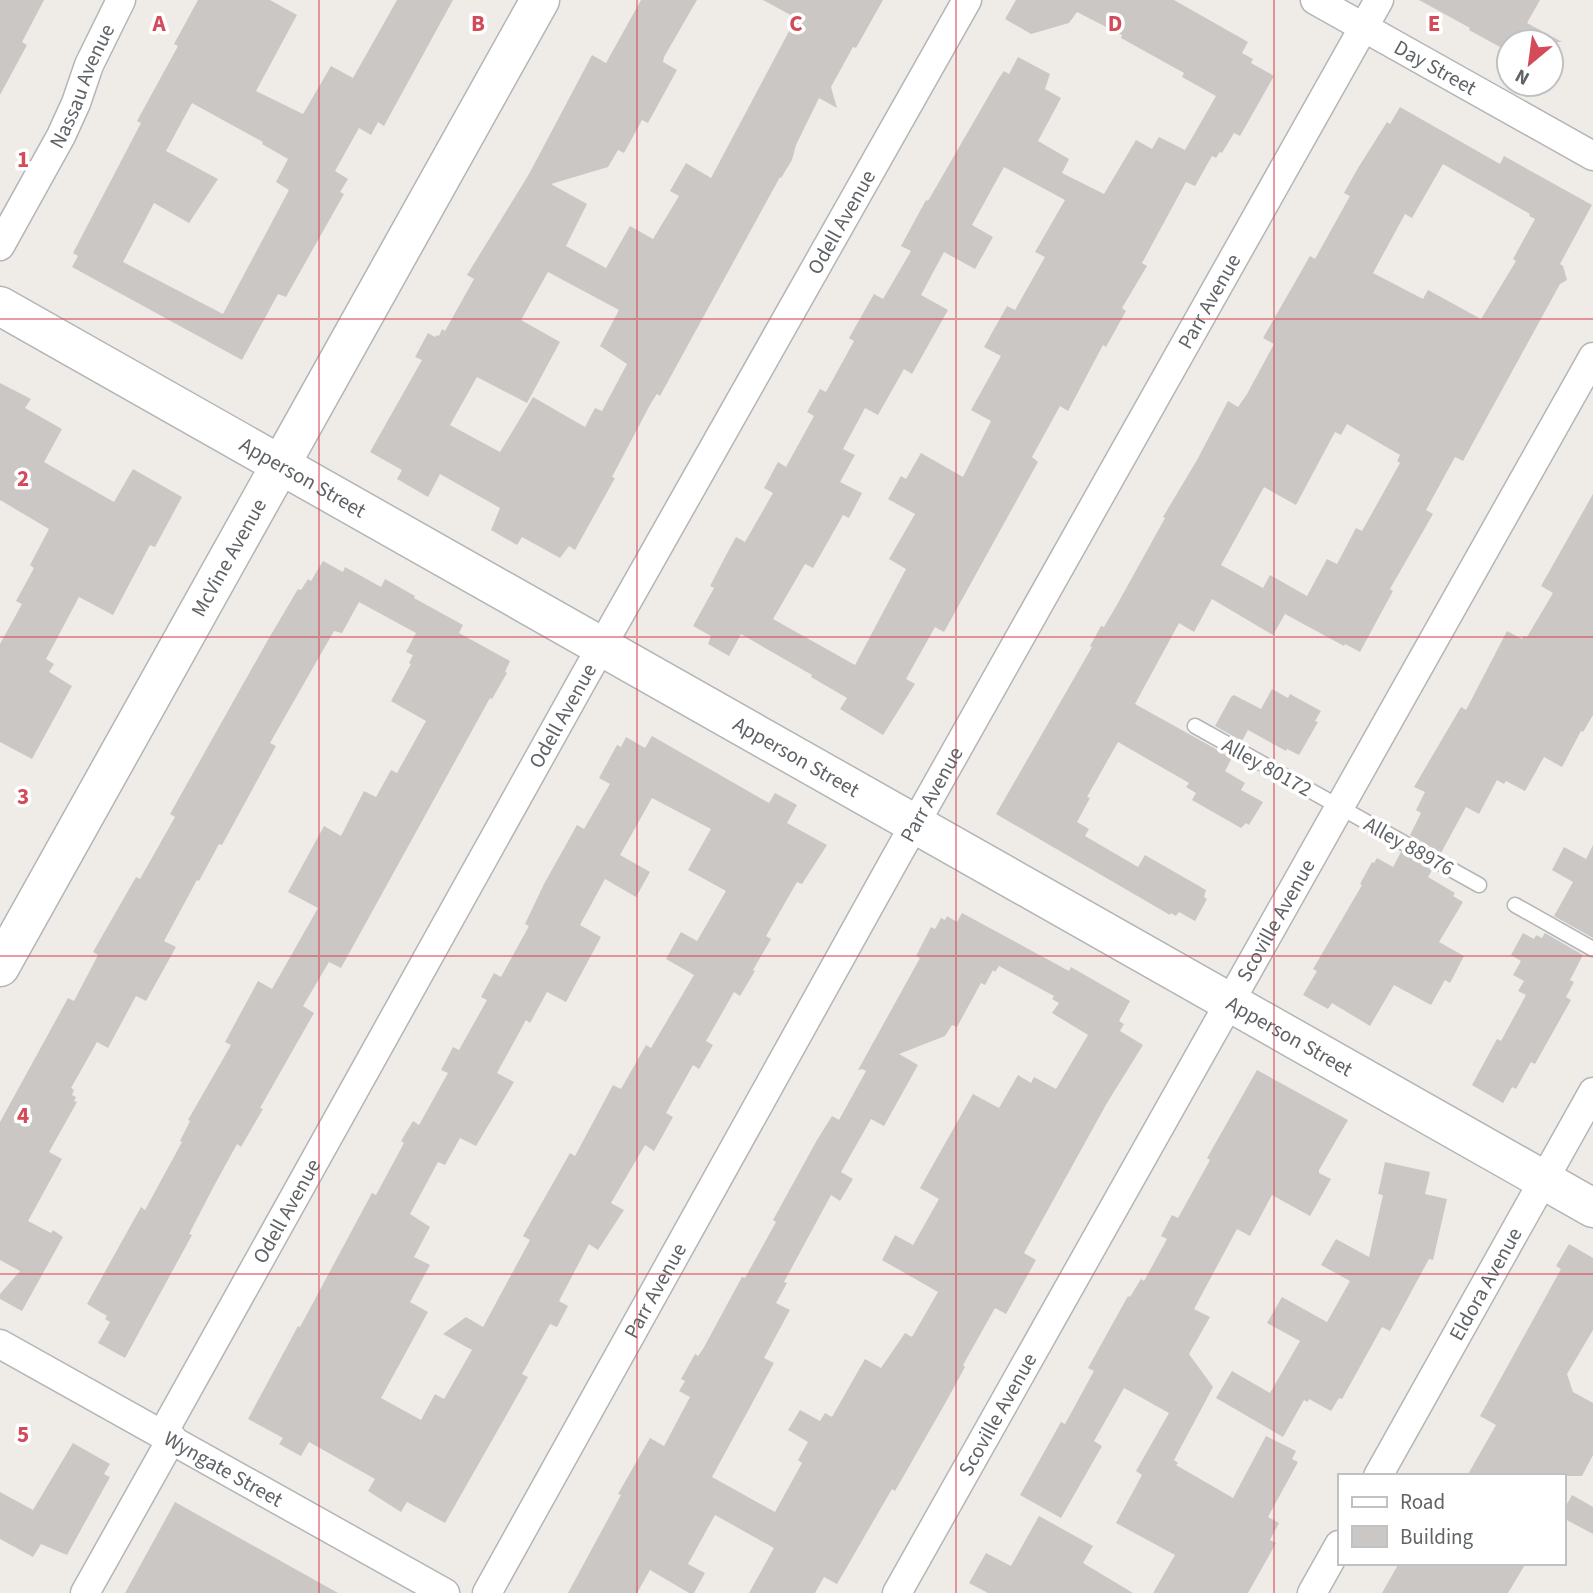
<svg xmlns="http://www.w3.org/2000/svg" width="1593" height="1593" font-family="'Source Sans 3',sans-serif">
<style>
.building{fill:#cbc7c4;fill-rule:evenodd}
.lines{fill:none;stroke-linecap:round;stroke-linejoin:round}
.lane-casing{stroke:#b3b5b8;stroke-width:17}
.street-casing{stroke:#b3b5b8;stroke-width:31}
.secondary-casing{stroke:#b2b5b8;stroke-width:41}
.lane{stroke:#fff;stroke-width:14}
.street{stroke:#fff;stroke-width:28}
.secondary{stroke:#fff;stroke-width:38}
.grid{fill:none;stroke:#d34a58;stroke-width:2;stroke-opacity:0.55}
.labels{text-anchor:middle;stroke-width:7;stroke-linejoin:round;paint-order:stroke}
.street-label{font-size:21px;fill:#5f6366;stroke:#fff}
.grid-label{font-size:23px;text-anchor:middle;font-weight:bold;fill:#d34a58;stroke:#fff;stroke-width:7;stroke-linejoin:round;paint-order:stroke}
</style>
<rect width="100%" height="100%" fill="#efece8"/>
<path class="building" d="M 0,0 L 44,0 L 22,42 L 27,45 L 0,95 Z
M 198,0 L 270,0 L 297,15 L 256,91 L 303,114 L 331,66 L 353,78 L 397,0 L 453,0 L 384,126 L 378,122 L 371,135 L 359,128 L 335,171 L 348,179 L 340,192 L 344,194 L 286,297 L 278,294 L 242,360 L 72,267 L 78,256 L 73,253 L 141,123 L 137,121 L 178,46 L 174,44 ZM 192,103 L 263,142 L 262,144 L 288,159 L 276,182 L 289,190 L 223,314 L 123,262 L 154,203 L 189,223 L 218,179 L 166,151 Z
M 641,0 L 697,0 L 664,57 L 663,62 L 677,70 L 648,123 L 642,120 L 624,153 L 618,150 L 608,167 L 551,184 L 587,204 L 566,246 L 606,268 L 630,226 L 653,239 L 679,196 L 670,191 L 686,163 L 711,178 L 796,18 L 763,0 L 883,0 L 856,48 L 853,47 L 831,87 L 837,108 L 819,98 L 796,145 L 792,160 L 781,178 L 780,177 L 660,396 L 657,394 L 651,403 L 612,477 L 615,478 L 575,550 L 569,546 L 560,558 L 522,537 L 517,545 L 491,530 L 500,508 L 440,474 L 428,497 L 397,479 L 402,470 L 370,452 L 422,360 L 415,357 L 428,333 L 435,337 L 437,335 L 439,336 L 442,329 L 445,331 L 474,279 L 467,275 L 529,174 L 592,55 L 606,63 ZM 548,272 L 619,310 L 600,346 L 627,364 L 602,411 L 595,408 L 585,427 L 533,397 L 500,452 L 450,425 L 477,377 L 527,403 L 560,342 L 521,320 Z
M 1016,0 L 1174,0 L 1248,42 L 1242,53 L 1253,59 L 1251,63 L 1274,76 L 1240,136 L 1234,133 L 1222,153 L 1220,152 L 1216,158 L 1212,156 L 1195,186 L 1186,182 L 1142,263 L 1147,266 L 1122,308 L 1126,311 L 1106,347 L 1103,345 L 1068,411 L 1060,406 L 1032,457 L 1038,462 L 944,632 L 935,627 L 906,679 L 915,684 L 883,735 L 840,709 L 847,698 L 811,677 L 812,675 L 741,634 L 729,656 L 708,644 L 711,636 L 693,626 L 714,588 L 710,586 L 724,559 L 736,537 L 745,542 L 773,493 L 764,488 L 778,462 L 786,467 L 814,416 L 807,412 L 820,389 L 826,392 L 854,341 L 849,338 L 874,294 L 883,299 L 911,251 L 901,246 L 926,200 L 928,201 L 999,78 L 1004,71 L 1009,74 L 1018,57 L 1050,74 L 1045,89 L 1061,98 L 1038,141 L 1069,159 L 1062,173 L 1104,194 L 1136,140 L 1152,149 L 1159,137 L 1185,150 L 1216,96 L 1182,77 L 1184,73 L 1121,38 L 1122,35 L 1077,12 L 1069,23 L 1031,34 L 1005,19 ZM 1004,167 L 1065,200 L 1035,252 L 1045,257 L 1015,310 L 1007,306 L 984,347 L 1001,356 L 971,410 L 991,421 L 963,477 L 921,453 L 906,479 L 901,476 L 888,499 L 915,514 L 889,559 L 906,569 L 855,665 L 773,619 L 805,564 L 813,568 L 843,515 L 849,518 L 862,493 L 840,482 L 855,455 L 843,449 L 865,408 L 878,415 L 904,369 L 912,374 L 948,310 L 921,295 L 944,252 L 975,269 L 993,237 L 972,225 Z
M 1419,0 L 1540,0 L 1527,23 L 1562,42 L 1509,42 L 1509,52 L 1469,30 L 1470,28 Z
M 1400,107 L 1500,164 L 1504,156 L 1592,205 L 1560,264 L 1563,266 L 1567,280 L 1560,284 L 1463,461 L 1455,457 L 1426,510 L 1433,514 L 1390,589 L 1393,591 L 1387,602 L 1360,652 L 1345,644 L 1344,646 L 1285,614 L 1273,635 L 1212,599 L 1194,632 L 1179,623 L 1135,704 L 1232,758 L 1225,771 L 1245,783 L 1241,790 L 1263,802 L 1249,825 L 1246,823 L 1241,828 L 1192,800 L 1196,793 L 1186,787 L 1189,783 L 1118,742 L 1087,797 L 1090,798 L 1077,822 L 1089,829 L 1085,836 L 1138,867 L 1145,855 L 1206,890 L 1204,897 L 1207,899 L 1195,921 L 1179,912 L 1176,916 L 1171,913 L 1170,915 L 996,814 L 1092,647 L 1090,646 L 1101,626 L 1104,627 L 1118,603 L 1165,518 L 1163,517 L 1197,460 L 1228,401 L 1238,407 L 1247,394 L 1274,344 L 1263,338 L 1310,256 L 1315,259 L 1350,196 L 1344,193 L 1358,168 L 1387,122 L 1390,124 ZM 1443,164 L 1530,214 L 1529,216 L 1535,219 L 1513,259 L 1516,261 L 1481,319 L 1428,290 L 1423,299 L 1373,273 L 1405,214 L 1412,218 ZM 1347,424 L 1400,455 L 1397,461 L 1400,463 L 1362,531 L 1356,528 L 1337,564 L 1327,559 L 1307,596 L 1270,575 L 1263,588 L 1221,565 L 1264,487 L 1296,505 L 1335,432 L 1341,435 Z
M 0,383 L 31,399 L 25,408 L 62,429 L 44,462 L 114,502 L 133,469 L 182,497 L 155,547 L 150,545 L 113,615 L 79,597 L 46,659 L 54,664 L 49,672 L 72,686 L 32,759 L 0,742 L 0,644 L 22,604 L 16,601 L 34,568 L 30,565 L 49,529 L 0,500 Z
M 1593,494 L 1593,715 L 1583,732 L 1581,731 L 1562,767 L 1544,757 L 1525,791 L 1506,781 L 1504,784 L 1497,780 L 1479,814 L 1466,807 L 1441,853 L 1410,835 L 1421,813 L 1416,810 L 1425,792 L 1414,787 L 1461,707 L 1466,710 L 1507,631 L 1522,639 L 1524,636 L 1527,637 L 1553,593 L 1541,586 Z
M 323,561 L 343,572 L 345,567 L 381,587 L 385,579 L 415,596 L 414,598 L 463,625 L 459,633 L 510,661 L 505,672 L 507,673 L 492,699 L 490,698 L 341,968 L 329,962 L 303,1006 L 314,1013 L 260,1108 L 263,1109 L 241,1147 L 237,1144 L 214,1186 L 189,1234 L 192,1235 L 125,1358 L 98,1343 L 110,1322 L 105,1319 L 107,1316 L 87,1304 L 141,1207 L 145,1210 L 182,1142 L 180,1141 L 190,1121 L 188,1120 L 231,1045 L 225,1042 L 258,981 L 272,989 L 318,908 L 288,892 L 324,826 L 341,836 L 364,791 L 376,797 L 391,770 L 397,773 L 426,721 L 391,701 L 411,664 L 409,663 L 413,655 L 406,652 L 416,633 L 359,602 L 342,633 L 334,631 L 270,743 L 276,746 L 222,845 L 219,844 L 199,881 L 197,880 L 164,941 L 176,947 L 146,1001 L 136,996 L 108,1048 L 97,1042 L 71,1088 L 74,1090 L 72,1095 L 76,1097 L 74,1101 L 77,1102 L 49,1152 L 62,1159 L 28,1221 L 51,1233 L 53,1230 L 63,1237 L 22,1311 L 0,1299 L 0,1294 L 20,1271 L 0,1260 L 0,1122 L 68,998 L 74,1001 L 98,955 L 93,952 L 136,877 L 140,879 L 175,817 L 170,814 L 269,638 L 298,589 L 301,590 L 308,579 L 311,581 Z
M 1272,689 L 1288,698 L 1290,694 L 1321,711 L 1315,721 L 1318,722 L 1299,755 L 1287,749 L 1286,751 L 1248,730 L 1242,741 L 1215,726 L 1231,697 L 1234,695 L 1261,709 Z
M 652,736 L 769,803 L 775,793 L 797,805 L 787,823 L 827,845 L 802,884 L 797,882 L 766,936 L 771,939 L 753,970 L 755,971 L 740,996 L 734,992 L 706,1041 L 713,1045 L 699,1069 L 693,1065 L 666,1113 L 673,1117 L 654,1151 L 645,1145 L 611,1203 L 624,1210 L 598,1250 L 589,1244 L 559,1301 L 568,1306 L 557,1327 L 550,1324 L 522,1374 L 528,1377 L 445,1523 L 407,1502 L 401,1512 L 368,1491 L 375,1479 L 309,1442 L 301,1456 L 279,1444 L 283,1438 L 248,1419 L 298,1326 L 300,1327 L 372,1193 L 376,1195 L 404,1143 L 401,1141 L 413,1121 L 419,1125 L 448,1073 L 441,1070 L 453,1047 L 459,1050 L 487,1000 L 481,997 L 494,973 L 501,977 L 529,926 L 525,924 L 544,884 L 577,825 L 584,829 L 610,784 L 599,778 L 617,745 L 621,747 L 626,737 L 645,748 ZM 652,798 L 711,829 L 688,870 L 726,891 L 697,941 L 681,932 L 666,959 L 694,975 L 651,1048 L 646,1045 L 621,1089 L 613,1085 L 575,1156 L 570,1153 L 523,1236 L 530,1240 L 483,1327 L 466,1317 L 443,1334 L 472,1350 L 444,1399 L 435,1394 L 421,1420 L 381,1398 L 428,1312 L 410,1302 L 430,1265 L 414,1257 L 430,1227 L 410,1214 L 438,1162 L 445,1165 L 460,1138 L 476,1146 L 514,1082 L 497,1073 L 526,1020 L 530,1023 L 547,992 L 566,1002 L 601,937 L 580,925 L 605,879 L 636,897 L 650,872 L 620,855 Z
M 1593,845 L 1593,938 L 1554,916 L 1573,882 L 1552,870 L 1564,847 L 1586,859 Z
M 1401,852 L 1432,870 L 1428,877 L 1455,893 L 1453,896 L 1463,902 L 1439,942 L 1464,956 L 1450,983 L 1445,980 L 1431,1005 L 1394,985 L 1370,1026 L 1332,1003 L 1328,1009 L 1303,995 L 1317,971 L 1313,969 L 1362,885 L 1360,884 L 1372,862 L 1374,863 L 1377,858 L 1393,867 Z
M 962,913 L 1069,971 L 1071,967 L 1130,1001 L 1119,1021 L 1124,1024 L 1120,1031 L 1143,1045 L 1107,1103 L 1024,1253 L 1036,1260 L 1006,1314 L 995,1308 L 963,1365 L 965,1367 L 947,1400 L 895,1491 L 892,1489 L 837,1584 L 824,1577 L 815,1593 L 749,1593 L 774,1548 L 715,1515 L 688,1564 L 705,1573 L 694,1593 L 689,1593 L 650,1570 L 637,1593 L 568,1593 L 621,1495 L 618,1494 L 650,1438 L 664,1446 L 690,1397 L 679,1391 L 685,1381 L 681,1379 L 695,1354 L 698,1356 L 703,1349 L 742,1277 L 745,1278 L 776,1222 L 773,1220 L 817,1140 L 832,1116 L 839,1120 L 866,1071 L 862,1069 L 858,1070 L 920,958 L 916,956 L 931,927 L 935,929 L 941,918 L 945,920 L 947,916 L 957,922 ZM 999,966 L 1054,996 L 1052,999 L 1059,1003 L 1052,1013 L 1088,1035 L 1056,1089 L 1034,1077 L 1031,1083 L 1018,1075 L 999,1108 L 973,1094 L 920,1188 L 939,1199 L 913,1245 L 895,1235 L 882,1260 L 938,1292 L 912,1337 L 905,1333 L 881,1368 L 865,1359 L 832,1417 L 825,1413 L 820,1421 L 800,1410 L 788,1430 L 808,1442 L 798,1460 L 802,1463 L 775,1512 L 712,1477 L 774,1363 L 764,1358 L 790,1310 L 776,1303 L 787,1283 L 784,1282 L 831,1195 L 840,1201 L 853,1179 L 841,1172 L 871,1119 L 884,1126 L 918,1065 L 899,1054 L 945,1036 L 952,1025 L 957,1027 L 981,983 L 985,985 L 993,970 L 995,972 Z
M 1523,933 L 1534,939 L 1536,935 L 1542,938 L 1545,933 L 1583,955 L 1570,980 L 1574,982 L 1566,997 L 1571,1000 L 1535,1064 L 1531,1062 L 1516,1089 L 1512,1087 L 1503,1103 L 1472,1085 L 1497,1039 L 1501,1041 L 1526,995 L 1518,991 L 1524,981 L 1513,975 L 1521,961 L 1511,955 Z
M 1257,1070 L 1348,1120 L 1319,1170 L 1319,1173 L 1331,1179 L 1310,1216 L 1272,1195 L 1250,1236 L 1237,1229 L 1194,1309 L 1210,1317 L 1189,1354 L 1213,1387 L 1174,1460 L 1178,1463 L 1176,1465 L 1233,1498 L 1266,1436 L 1296,1451 L 1292,1459 L 1298,1462 L 1268,1517 L 1279,1523 L 1270,1540 L 1276,1543 L 1248,1593 L 1153,1593 L 1175,1555 L 1116,1523 L 1142,1475 L 1136,1471 L 1169,1413 L 1124,1388 L 1094,1441 L 1102,1446 L 1061,1518 L 1020,1495 L 1061,1422 L 1065,1424 L 1094,1371 L 1088,1368 L 1128,1296 L 1130,1297 L 1141,1279 L 1144,1281 L 1167,1239 L 1161,1236 L 1172,1215 L 1178,1218 L 1210,1160 L 1207,1158 Z
M 1385,1162 L 1430,1172 L 1425,1194 L 1447,1199 L 1433,1260 L 1429,1259 L 1390,1331 L 1382,1327 L 1342,1399 L 1339,1398 L 1331,1411 L 1309,1399 L 1308,1402 L 1304,1400 L 1283,1437 L 1216,1398 L 1232,1371 L 1270,1393 L 1300,1341 L 1267,1323 L 1282,1297 L 1327,1322 L 1350,1281 L 1321,1265 L 1336,1239 L 1369,1257 L 1383,1195 L 1378,1194 Z
M 1569,1244 L 1593,1258 L 1593,1330 L 1567,1374 L 1573,1392 L 1593,1403 L 1593,1455 L 1582,1476 L 1467,1476 L 1496,1425 L 1480,1416 L 1561,1269 L 1556,1266 Z
M 73,1443 L 110,1464 L 104,1474 L 110,1477 L 67,1555 L 41,1544 L 33,1557 L 0,1539 L 0,1492 L 33,1510 Z
M 1572,1495 L 1593,1507 L 1593,1534 L 1563,1518 L 1563,1511 Z
M 175,1502 L 338,1593 L 125,1593 Z
M 1039,1516 L 1093,1546 L 1083,1563 L 1133,1593 L 988,1593 L 969,1583 L 986,1553 L 1011,1566 Z
M 1399,1563 L 1526,1563 L 1508,1593 L 1382,1593 Z"/>
<g class="lines">
<g class="lane-casing">
<path id="lane" d="M 1195,726 L 1479,885
M 1515,905 L 1593,949"/>
</g>
<g class="street-casing">
<g id="street">
<path id="s1" d="M 1315,0 L 1593,156"/>
<path id="s2" d="M 0,246 L 61,136 L 76,103 L 89,65 L 121,0"/>
<path id="s3" d="M 0,1344 L 445,1593"/>
<path id="s4" d="M 163,1433 L 582,681 L 967,0"/>
<path id="s5" d="M 1378,1476 L 1593,1092"/>
<path d="M 85,1593 L 172,1438"/>
<path id="s6" d="M 487,1593 L 894,861 L 1379,0"/>
<path id="s7" d="M 897,1593 L 1593,357"/>
<path d="M 1312,1593 L 1339,1545"/>
</g>
</g>
<g class="secondary-casing">
<g id="secondary">
<path id="s8" d="M 0,306 L 1593,1208"/>
<path id="s9" d="M 0,967 L 540,0"/>
</g>
</g>
<use href="#lane" class="lane"/>
<use href="#street" class="street"/>
<use href="#secondary" class="secondary"/>
</g>
<path class="grid" d="M 319,0 L 319,1593M 637,0 L 637,1593M 956,0 L 956,1593M 1274,0 L 1274,1593M 0,319 L 1593,319M 0,637 L 1593,637M 0,956 L 1593,956M 0,1274 L 1593,1274"/>
<g class="labels">
<g class="street-label">
<text dy="7" stroke="none"><textPath href="#s1" startOffset="138">Day Street</textPath></text>
<text dy="7" stroke="none"><textPath href="#s2" startOffset="180">Nassau Avenue</textPath></text>
<text dy="7" stroke="none"><textPath href="#s4" startOffset="1388">Odell Avenue</textPath></text>
<text dy="7" stroke="none"><textPath href="#s6" startOffset="1480">Parr Avenue</textPath></text>
<text dy="7" stroke="none"><textPath href="#s8" startOffset="348">Apperson Street</textPath></text>
<text dy="7" stroke="none"><textPath href="#s9" startOffset="469">McVine Avenue</textPath></text>
<text dy="7" stroke="none"><textPath href="#s4" startOffset="821">Odell Avenue</textPath></text>
<text dy="7" stroke="none"><textPath href="#s8" startOffset="915">Apperson Street</textPath></text>
<text transform="translate(1267 767) rotate(29)" y="7">Alley 80172</text>
<text dy="7" stroke="none"><textPath href="#s6" startOffset="914">Parr Avenue</textPath></text>
<text transform="translate(1409 846) rotate(29)" y="7">Alley 88976</text>
<text dy="7" stroke="none"><textPath href="#s7" startOffset="772">Scoville Avenue</textPath></text>
<text dy="7" stroke="none"><textPath href="#s8" startOffset="1482">Apperson Street</textPath></text>
<text dy="7" stroke="none"><textPath href="#s4" startOffset="254">Odell Avenue</textPath></text>
<text dy="7" stroke="none"><textPath href="#s5" startOffset="220">Eldora Avenue</textPath></text>
<text dy="7" stroke="none"><textPath href="#s6" startOffset="346">Parr Avenue</textPath></text>
<text dy="7" stroke="none"><textPath href="#s7" startOffset="205">Scoville Avenue</textPath></text>
<text dy="7" stroke="none"><textPath href="#s3" startOffset="256">Wyngate Street</textPath></text>
</g>
</g>
<g class="grid-label">
<text x="159" y="31">A</text>
<text x="478" y="31">B</text>
<text x="796" y="31">C</text>
<text x="1115" y="31">D</text>
<text x="1434" y="31">E</text>
<text x="23" y="167">1</text>
<text x="23" y="486">2</text>
<text x="23" y="804">3</text>
<text x="23" y="1123">4</text>
<text x="23" y="1442">5</text>
</g>
<rect x="1338" y="1474" width="228" height="91" fill="#ffffff" stroke="#bfc1c2" stroke-width="2"/>
<rect x="1352" y="1497" width="35" height="10" fill="#ffffff" stroke="#bfc1c2" stroke-width="2"/>
<text x="1400" y="1509" font-size="21" fill="#5f6366">Road</text>
<rect x="1352" y="1526" width="35" height="21" fill="#cbc7c4" stroke="#bfc1c2" stroke-width="2"/>
<text x="1400" y="1544" font-size="21" fill="#5f6366">Building</text>
<g transform="translate(1530 63) rotate(209)"><circle r="33" fill="#ffffff" stroke="#bfc1c2" stroke-width="2"/>
<path d="M0-5L12 26L0 18L-12 26Z" fill="#d34a58"/>
<text y="-10" font-size="19" font-weight="bold" text-anchor="middle" fill="#5f6366">N</text>
</g>
</svg>
